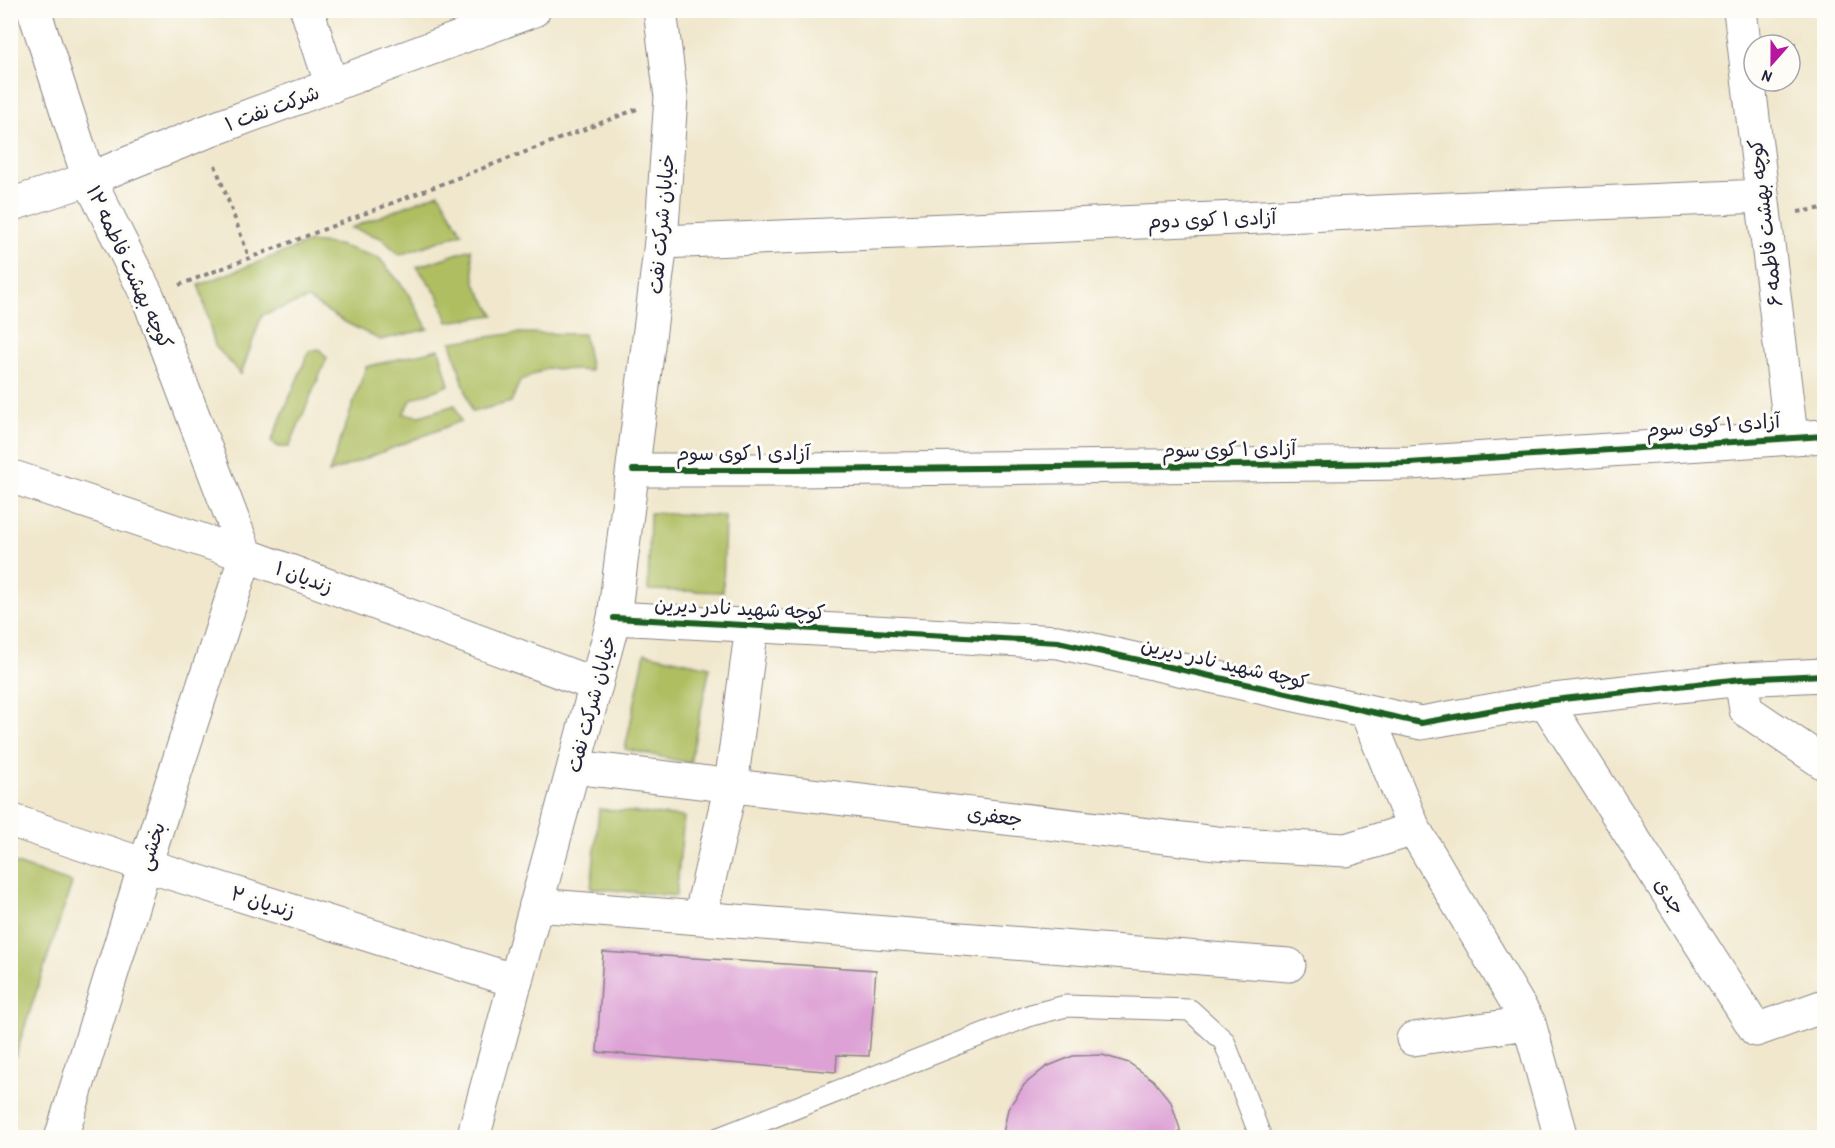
<svg xmlns="http://www.w3.org/2000/svg" width="1835" height="1148" font-family="'Patrick Hand','Playpen Sans Arabic',sans-serif">
<style>
.green{fill:#afbe60;stroke:#68704e;stroke-width:1.5}
.building{fill:#dda1d5}
.lines{fill:none;stroke-linecap:round;stroke-linejoin:round}
.service-casing{stroke:#898484;stroke-width:23}
.minor-casing{stroke:#898484;stroke-width:35}
.tertiary-casing{stroke:#898484;stroke-width:35}
.path{stroke:#898484;stroke-width:4;stroke-dasharray:4.5 4.5;stroke-linecap:butt}
.service{stroke:#fff;stroke-width:21}
.minor{stroke:#fff;stroke-width:33}
.tertiary{stroke:#fff;stroke-width:33}
.cycleway-casing{stroke:#fdfcf7;stroke-width:10}
.cycleway{stroke:#1b5e20;stroke-width:6}
.labels{text-anchor:middle;stroke-width:6;stroke-linejoin:round;paint-order:stroke}
.street-label{font-size:20px;fill:#22223b;stroke:#fdfcf7}
</style>
<rect width="100%" height="100%" fill="#fdfcf7"/>
<filter id="ink" filterUnits="userSpaceOnUse"><feTurbulence type="fractalNoise" baseFrequency=".0167" numOctaves="2"/><feDisplacementMap in="SourceGraphic" scale="12" xChannelSelector="R" yChannelSelector="G"/><feConvolveMatrix kernelMatrix="1 2 1 2 8 2 1 2 1" color-interpolation-filters="sRGB"/></filter>
<filter id="wash" filterUnits="userSpaceOnUse"><feTurbulence type="fractalNoise" baseFrequency=".008" numOctaves="4" result="noise"/><feDisplacementMap in="SourceGraphic" scale="24" xChannelSelector="R" yChannelSelector="G"/><feGaussianBlur stdDeviation="1.35" result="paint"/><feColorMatrix in="noise" values="0 0 0 0 0 0 0 0 0 0 0 0 0 0 0 0 0 1.4 0 .05"/><feComposite in="paint" operator="in"/></filter>
<g filter="url(#wash)">
<rect width="100%" height="100%" fill="#f0e7cc"/>
<path class="green" d="M 439,193 L 462,233 L 400,255 L 381,238 L 351,228 Z
M 310,242 L 338,245 L 379,258 L 406,290 L 428,329 L 380,340 L 343,321 L 308,299 L 262,315 L 241,374 L 215,346 L 199,285 Z
M 471,249 L 475,284 L 494,315 L 448,322 L 439,297 L 417,267 Z
M 517,333 L 584,334 L 591,371 L 547,368 L 520,381 L 511,402 L 472,412 L 451,342 Z
M 319,349 L 327,358 L 289,447 L 279,447 L 271,442 L 309,351 Z
M 439,349 L 449,385 L 412,399 L 403,414 L 420,416 L 455,405 L 461,421 L 329,473 L 366,367 Z
M 650,513 L 725,516 L 723,592 L 648,590 Z
M 645,653 L 710,667 L 690,763 L 625,749 Z
M 599,809 L 684,817 L 676,896 L 591,888 Z
M 11,862 L 72,883 L 11,1069 L 10,862 Z"/>
<g id="blocks">
<path class="building" d="M 603,952 L 876,970 L 869,1056 L 837,1055 L 836,1072 L 597,1052 Z
M 1102,1055 L 1129,1063 L 1153,1080 L 1171,1102 L 1180,1129 L 1180,1138 L 1002,1138 L 1008,1109 L 1024,1085 L 1046,1067 L 1073,1056 Z"/>
</g>
</g>
<g filter="url(#ink)">
<use href="#blocks" fill-opacity="0" stroke="#898484" stroke-width="1.5"/>
<g class="lines">
<g class="service-casing">
<path id="service" d="M 719,1138 L 1031,1015 L 1066,1006 L 1190,1010 L 1224,1041 L 1261,1138"/>
</g>
<g class="minor-casing">
<path id="minor" d="M 34,10 L 89,179 L 148,297 L 246,555
M 307,10 L 332,86
M 1740,10 L 1791,436
M 10,205 L 89,179 L 203,133 L 534,10
M 661,242 L 1762,196
M 633,470 L 795,470 L 1409,463 L 1824,436
M 10,476 L 246,555 L 596,685
M 614,618 L 1058,642 L 1421,723 L 1545,701 L 1741,679 L 1824,675
M 1741,679 L 1746,710 L 1824,763
M 1545,701 L 1756,1030 L 1824,1006
M 1366,711 L 1414,829 L 1529,1023 L 1561,1138
M 574,767 L 1216,843 L 1346,850 L 1414,829
M 10,820 L 145,865 L 516,981
M 536,905 L 1289,965
M 700,918 L 731,785 L 752,626
M 1413,1039 L 1529,1023
M 61,1138 L 145,865 L 246,555"/>
</g>
<g class="tertiary-casing">
<path id="tertiary" d="M 473,1138 L 614,618 L 661,242 L 671,97 L 660,10"/>
</g>
<path class="path" d="M 1783,45 L 1796,44
M 215,165 L 249,257
M 1798,212 L 1824,208
M 179,285 L 637,109"/>
<use href="#service" class="service"/>
<use href="#minor" class="minor"/>
<use href="#tertiary" class="tertiary"/>
<g class="cycleway-casing">
<path id="cycleway" d="M 633,470 L 795,470 L 1409,463 L 1824,436
M 614,618 L 1058,642 L 1421,723 L 1545,701 L 1741,679 L 1824,675"/>
</g>
<use href="#cycleway" class="cycleway"/>
</g>
</g>
<g class="labels">
<g class="street-label">
<text transform="translate(272 108) rotate(-20)" y="7">شرکت نفت ۱</text>
<text transform="translate(1212 219) rotate(-2)" y="7">آزادی ۱ کوی دوم</text>
<text transform="translate(1765 223) rotate(-97)" y="7">کوچه بهشت فاطمه ۶</text>
<text transform="translate(661 224) rotate(-85)" y="7">خیابان شرکت نفت</text>
<text transform="translate(130 267) rotate(65)" y="7">کوچه بهشت فاطمه ۱۲</text>
<text transform="translate(1713 425) rotate(-4)" y="7">آزادی ۱ کوی سوم</text>
<text transform="translate(1229 449) rotate(-1)" y="7">آزادی ۱ کوی سوم</text>
<text x="743" y="460">آزادی ۱ کوی سوم</text>
<text transform="translate(304 577) rotate(20)" y="7">زندیان ۱</text>
<text transform="translate(740 608) rotate(3)" y="7">کوچه شهید نادر دیرین</text>
<text transform="translate(1225 663) rotate(13)" y="7">کوچه شهید نادر دیرین</text>
<text transform="translate(591 704) rotate(-75)" y="7">خیابان شرکت نفت</text>
<text transform="translate(995 816) rotate(7)" y="7">جعفری</text>
<text transform="translate(151 846) rotate(-72)" y="7">بخشی</text>
<text transform="translate(1670 896) rotate(57)" y="7">جدی</text>
<text transform="translate(263 902) rotate(17)" y="7">زندیان ۲</text>
</g>
</g>
<rect width="1835" height="1148" fill="none" stroke="#fdfcf7" stroke-width="36"/>
<g transform="translate(1772 63) rotate(201)"><circle r="28" fill="#fdfcf7" stroke="#a5a5ac" stroke-width="1.5"/>
<path d="M0-4.5L10 22L0 15L-10 22Z" fill="#b5179e"/>
<text y="-9" font-size="16" font-weight="bold" text-anchor="middle" fill="#22223b">N</text>
</g>
</svg>
